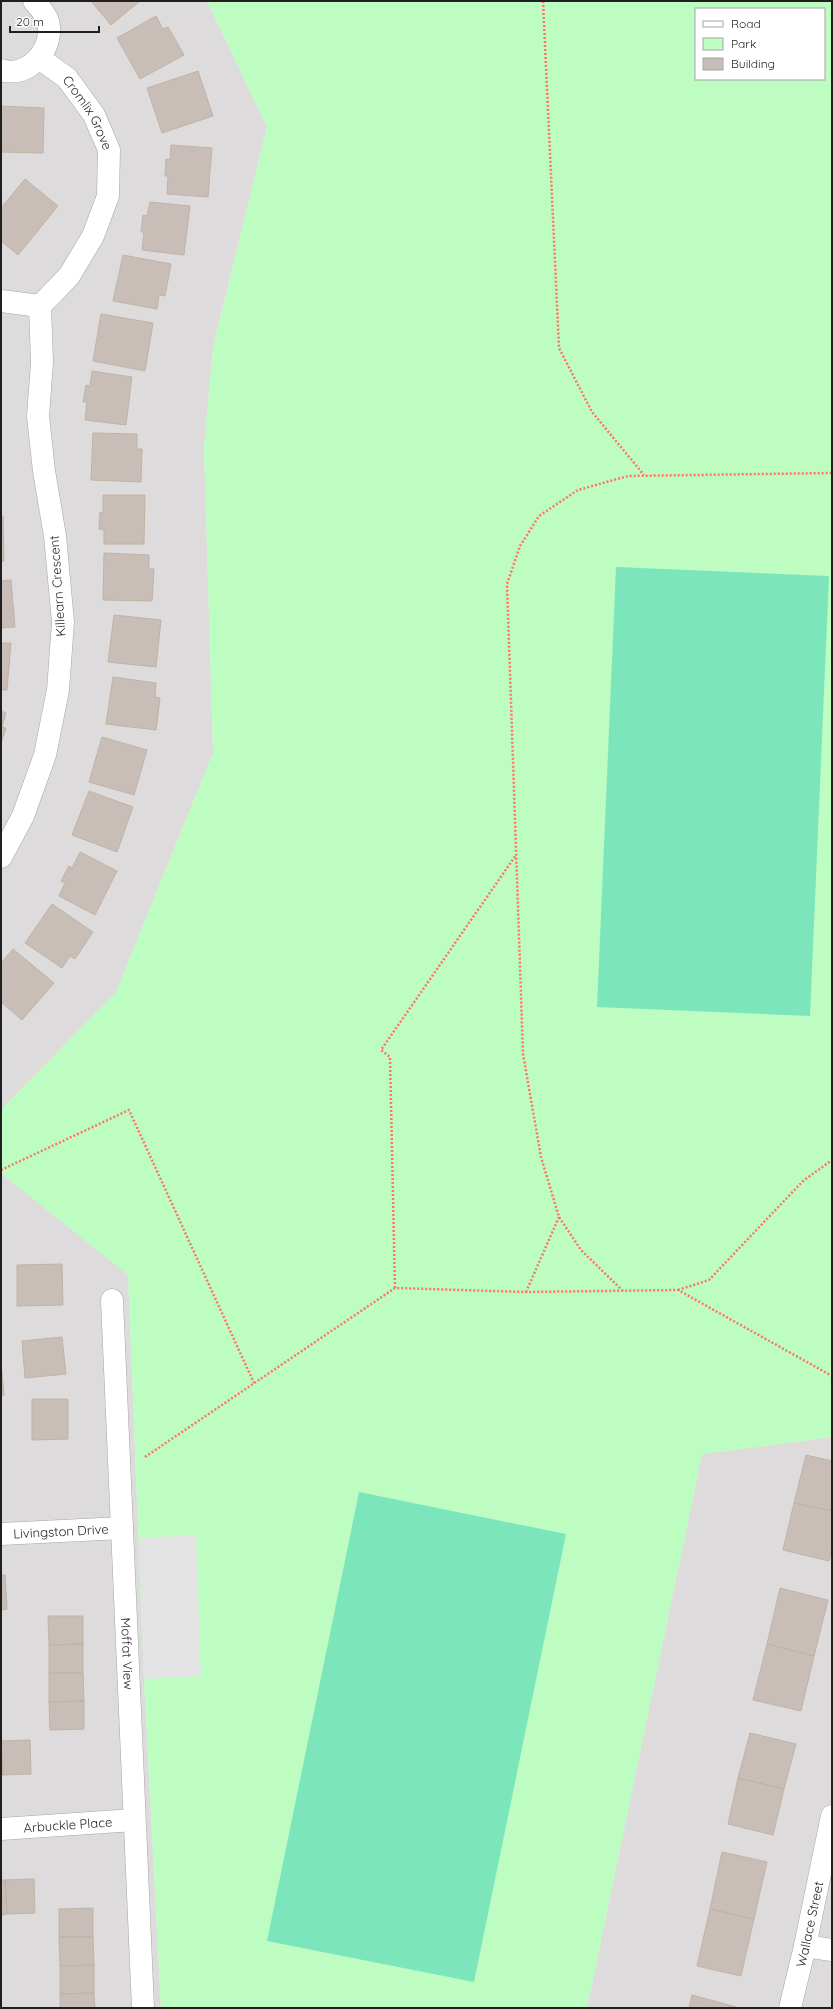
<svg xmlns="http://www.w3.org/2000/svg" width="833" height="2009" font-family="Quicksand,sans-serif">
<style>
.residential{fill:#dddbdb}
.park{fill:#befdc2;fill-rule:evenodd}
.pitch{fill:#7ce5bc}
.parking{fill:#e3e3e3}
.building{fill:#c8beb7;stroke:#c3b2a5}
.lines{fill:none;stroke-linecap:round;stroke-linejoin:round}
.street-casing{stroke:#a6a6a6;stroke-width:23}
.path{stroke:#ff7466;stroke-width:2.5;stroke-dasharray:2 2;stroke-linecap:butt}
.street{stroke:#fff;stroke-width:22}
.labels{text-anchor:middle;stroke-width:3.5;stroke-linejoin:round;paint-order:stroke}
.street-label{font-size:13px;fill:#1f1f1f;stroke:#fff}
</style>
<rect width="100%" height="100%" fill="#f0ece4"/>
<path class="residential" d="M 1,1 L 207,1 L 267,127 L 213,347 L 204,446 L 213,753 L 116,992 L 1,1110 Z
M 1,1173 L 128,1274 L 144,1679 L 161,2008 L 1,2008 Z
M 832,1437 L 832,2008 L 587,2008 L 702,1454 Z"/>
<path class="park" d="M 207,1 L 832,1 L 832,1437 L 702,1454 L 587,2008 L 161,2008 L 144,1679 L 128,1275 L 1,1173 L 1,1110 L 116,992 L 213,753 L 204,446 L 213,347 L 267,127 ZM 696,9 L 824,9 L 824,79 L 696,79 Z"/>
<path class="pitch" d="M 616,567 L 829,576 L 810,1016 L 597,1007 Z
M 359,1492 L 566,1534 L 474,1982 L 267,1941 Z"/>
<path class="parking" d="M 196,1535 L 201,1676 L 144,1679 L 139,1538 Z"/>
<path class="building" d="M 91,1 L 140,1 L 111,25 Z
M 156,16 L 163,29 L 168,27 L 184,55 L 140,79 L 117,38 Z
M 198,71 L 213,116 L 162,133 L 147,88 Z
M 1,106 L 44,108 L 43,153 L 1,152 Z
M 171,145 L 212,148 L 208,197 L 167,194 L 168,176 L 165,176 L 166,159 L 170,160 Z
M 25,179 L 58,206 L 18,255 L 1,241 L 1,208 Z
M 150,202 L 190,206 L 184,255 L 142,250 L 144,232 L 141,232 L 143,215 L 147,216 Z
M 123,255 L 171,264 L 165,296 L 159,295 L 157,309 L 113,301 Z
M 101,314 L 153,323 L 145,371 L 93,361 Z
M 92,371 L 132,377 L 126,425 L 85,420 L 87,402 L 83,402 L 86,385 L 90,386 Z
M 93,433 L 137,434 L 137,449 L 142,449 L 141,482 L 91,480 Z
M 103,495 L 145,495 L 144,544 L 104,544 L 104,530 L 99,529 L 100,512 L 103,513 Z
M 1,516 L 3,516 L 4,561 L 1,561 Z
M 104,553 L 149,555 L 149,569 L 154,569 L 152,601 L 103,600 Z
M 11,580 L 15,627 L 1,628 L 1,581 Z
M 114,615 L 161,620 L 156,667 L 108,662 Z
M 1,643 L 11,643 L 7,690 L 1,690 Z
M 113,677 L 156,683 L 155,697 L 160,698 L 156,730 L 106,724 Z
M 1,711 L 6,713 L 2,727 L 6,728 L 1,743 Z
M 102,737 L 147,750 L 134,795 L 89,782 Z
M 89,791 L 133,807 L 117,852 L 72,835 Z
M 80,852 L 117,871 L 95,915 L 59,896 L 65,883 L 61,881 L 69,866 L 72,868 Z
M 52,904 L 93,932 L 75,959 L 70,956 L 62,968 L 25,943 Z
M 13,949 L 54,983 L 22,1020 L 1,1002 L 1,963 Z
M 62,1264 L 63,1305 L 17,1306 L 17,1265 Z
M 62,1337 L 66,1374 L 25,1378 L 22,1341 Z
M 1,1362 L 4,1395 L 1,1395 Z
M 32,1399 L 68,1399 L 68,1439 L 32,1440 Z
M 806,1455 L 832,1461 L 832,1511 L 794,1503 Z
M 794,1503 L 832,1511 L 832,1547 L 829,1561 L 783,1550 Z
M 1,1575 L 5,1575 L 7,1609 L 1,1610 Z
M 780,1588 L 828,1600 L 814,1656 L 767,1644 Z
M 48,1616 L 83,1616 L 83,1644 L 49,1645 Z
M 83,1644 L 83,1673 L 49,1673 L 49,1645 Z
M 767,1644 L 814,1656 L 801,1711 L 753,1700 Z
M 49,1673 L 83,1673 L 84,1701 L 49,1702 Z
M 84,1701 L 84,1729 L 50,1730 L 49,1702 Z
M 750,1733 L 796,1744 L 784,1789 L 738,1778 Z
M 30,1740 L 31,1774 L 3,1775 L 1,1741 Z
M 1,1741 L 3,1775 L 1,1775 Z
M 738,1778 L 784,1789 L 773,1835 L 728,1824 Z
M 722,1852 L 767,1862 L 754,1919 L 710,1909 Z
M 34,1879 L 35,1913 L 7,1914 L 5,1880 Z
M 1,1880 L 5,1880 L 7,1914 L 1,1915 Z
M 93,1908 L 93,1937 L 59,1937 L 59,1909 Z
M 710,1909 L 754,1919 L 741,1976 L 697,1966 Z
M 59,1937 L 93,1937 L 94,1965 L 60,1966 Z
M 94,1965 L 94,1993 L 60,1994 L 60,1966 Z
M 94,1993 L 95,2008 L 60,2008 L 60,1994 Z
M 692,1995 L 740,2008 L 689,2008 Z"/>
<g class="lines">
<g class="street-casing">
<g id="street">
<path id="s1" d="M 39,58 L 67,78 L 94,115 L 109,150 L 108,196 L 93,236 L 69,276 L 40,306"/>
<path d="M 1,70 C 29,79 55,48 48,21 C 45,13 39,7 34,1"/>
<path d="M 1,301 L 40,306"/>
<path d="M 1,857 L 23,816 L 45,755 L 58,690 L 63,622 L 55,536 L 44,471 L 38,416 L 42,362 L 40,306"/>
<path id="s2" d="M 112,1300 L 143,2008"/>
<path id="s3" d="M 1,1534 L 122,1528"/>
<path id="s4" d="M 1,1829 L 134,1820"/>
<path d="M 805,1946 L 832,1950"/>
<path id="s5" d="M 790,2008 L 805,1946 L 832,1816"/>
</g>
</g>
<path class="path" d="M 543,1 L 559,348 L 592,412 L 644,475
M 1,1170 L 129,1110 L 254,1383
M 395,1288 L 390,1057 L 381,1050 L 516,855
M 678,1290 L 709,1280 L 803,1181 L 832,1160
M 623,1291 L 581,1250 L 559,1217 L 541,1157 L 523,1054 L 507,584 L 520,546 L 539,516 L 578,490 L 628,476 L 832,473
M 526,1292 L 559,1217
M 145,1457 L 395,1288 L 526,1292 L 678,1290 L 832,1376"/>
<use href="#street" class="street"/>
</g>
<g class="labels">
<g class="street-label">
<text dy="5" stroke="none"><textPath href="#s1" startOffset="75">Cromlix Grove</textPath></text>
<text transform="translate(57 586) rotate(-94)" y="5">Killearn Crescent</text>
<text dy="5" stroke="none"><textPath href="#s3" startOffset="60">Livingston Drive</textPath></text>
<text dy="5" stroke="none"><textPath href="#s2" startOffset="354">Moffat View</textPath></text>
<text dy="5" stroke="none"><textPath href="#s4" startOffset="67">Arbuckle Place</textPath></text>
<text dy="5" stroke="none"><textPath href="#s5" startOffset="86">Wallace Street</textPath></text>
</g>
</g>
<rect width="833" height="2009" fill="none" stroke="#1f1f1f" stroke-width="4"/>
<rect x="695" y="8" width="130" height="72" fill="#ffffff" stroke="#a5a5a5"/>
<rect x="703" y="21" width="20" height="6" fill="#ffffff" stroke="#a5a5a5"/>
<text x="731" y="28" font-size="12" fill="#1f1f1f">Road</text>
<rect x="703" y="38" width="20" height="12" fill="#befdc2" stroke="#a5a5a5"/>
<text x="731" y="48" font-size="12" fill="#1f1f1f">Park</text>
<rect x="703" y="58" width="20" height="12" fill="#c8beb7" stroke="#a5a5a5"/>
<text x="731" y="68" font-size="12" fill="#1f1f1f">Building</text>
<path d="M10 26v6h89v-6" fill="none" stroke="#1f1f1f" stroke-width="2"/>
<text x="16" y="26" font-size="12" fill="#1f1f1f" stroke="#ffffff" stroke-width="3" paint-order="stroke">20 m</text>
</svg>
